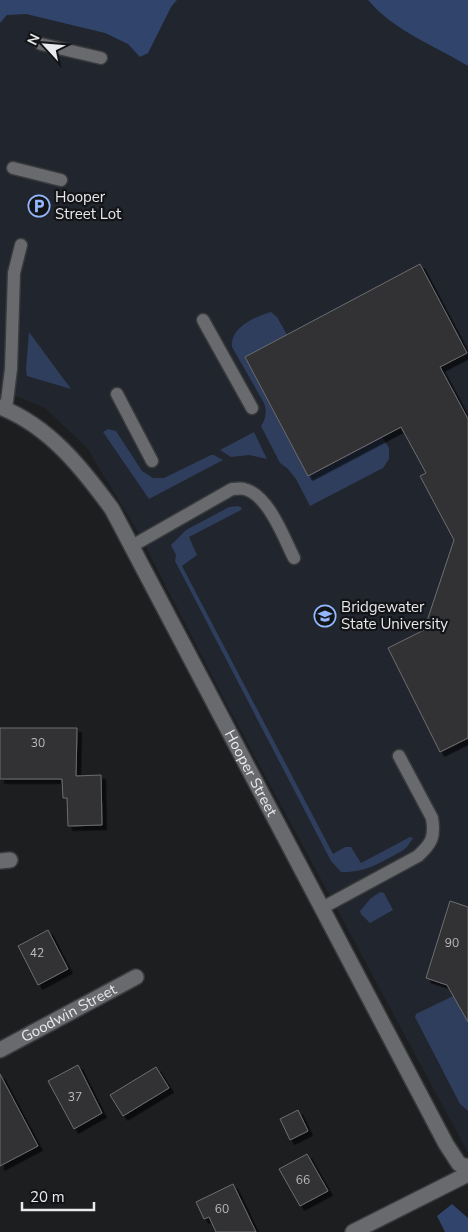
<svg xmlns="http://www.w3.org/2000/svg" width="468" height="1232" font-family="'Nunito Sans',sans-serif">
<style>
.built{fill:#21252d}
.green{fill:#2f3e5c}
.forest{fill:#30446c}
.building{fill:#303134;stroke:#6c6e71;filter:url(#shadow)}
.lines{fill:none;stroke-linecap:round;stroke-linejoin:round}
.lane-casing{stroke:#383a3c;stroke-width:15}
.street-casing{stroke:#383a3c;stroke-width:18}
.lane{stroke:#686a6d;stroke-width:12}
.street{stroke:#686a6d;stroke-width:15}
.labels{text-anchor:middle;stroke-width:4.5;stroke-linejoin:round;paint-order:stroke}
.number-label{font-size:12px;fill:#babbbd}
.poi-label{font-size:15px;fill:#e8e9eb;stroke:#131417;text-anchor:start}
.street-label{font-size:15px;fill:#e8e9eb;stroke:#131417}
</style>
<defs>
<filter id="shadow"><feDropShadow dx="4.5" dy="4.5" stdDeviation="0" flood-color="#0009"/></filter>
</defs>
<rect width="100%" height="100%" fill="#1c1e20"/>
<path class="built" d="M 0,0 L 468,0 L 468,1153 L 225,701 L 138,532 L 87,448 L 45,408 L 0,390 Z"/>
<path class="green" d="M 271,312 L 277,317 L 290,340 L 282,337 L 245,357 L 308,476 L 382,437 L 389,448 L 389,459 L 383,468 L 310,506 L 296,479 L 287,468 L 280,463 L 261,426 C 266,419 267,411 264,403 L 232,347 C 230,328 254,317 271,312 Z
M 29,332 L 71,389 L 27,376 L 26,369 Z
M 108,429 L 116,431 L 142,471 L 153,478 L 164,478 L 211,455 L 214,455 L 223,460 L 149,499 L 103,432 Z
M 254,432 L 267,459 L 249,455 L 231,457 L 220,450 Z
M 238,506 L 242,508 L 241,510 L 189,537 L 197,555 L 182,566 L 333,854 L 345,847 L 351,847 L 361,863 L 410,837 L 413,838 L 407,847 L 402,851 C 381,862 366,873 341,872 L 331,861 L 175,561 L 176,555 L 171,545 L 186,530 L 229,507 Z
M 380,892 L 384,893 L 393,910 L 370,923 L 361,914 L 360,911 L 370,899 Z
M 453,996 L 468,1003 L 468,1111 L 460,1104 L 415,1017 L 416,1014 Z"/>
<path class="forest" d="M 0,0 L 177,0 L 171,7 L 148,53 L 140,57 L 128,44 L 105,33 L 26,14 L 7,15 L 0,23 Z
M 368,0 L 468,0 L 468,66 C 434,45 394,31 368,0 Z
M 452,1204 L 468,1218 L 468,1232 L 445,1232 L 437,1216 Z"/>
<path class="building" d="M 420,264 L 467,353 L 440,367 L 468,419 L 468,738 L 440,752 L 388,648 L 424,630 L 454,540 L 420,476 L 426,473 L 401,427 L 308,476 L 245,357 Z
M 0,728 L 77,728 L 76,776 L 101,775 L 102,825 L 68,826 L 67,798 L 63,798 L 62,779 L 0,779 Z
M 450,901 L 468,907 L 468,1022 L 447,985 L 426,978 Z
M 48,930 L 68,969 L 38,985 L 18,946 Z
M 78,1065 L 102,1113 L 74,1129 L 48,1081 Z
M 156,1067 L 169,1088 L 123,1116 L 110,1095 Z
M 0,1074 L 38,1146 L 0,1166 Z
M 298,1110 L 308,1131 L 290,1140 L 280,1119 Z
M 307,1154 L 328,1191 L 300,1206 L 279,1169 Z
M 233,1184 L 256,1232 L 216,1232 L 209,1217 L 204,1219 L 196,1202 Z"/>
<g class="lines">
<g class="lane-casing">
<path id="lane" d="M 41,44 L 101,58
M 13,168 L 61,180
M 203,320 L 252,408
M 117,394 L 152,461
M 6,409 L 11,369 L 14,273 L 21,245
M 132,546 L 232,489 C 236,489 241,488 244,489 C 268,494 284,538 294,558
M 322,908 L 418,856 C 432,843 435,837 432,818 L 399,756"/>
</g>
<g class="street-casing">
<g id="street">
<path id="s1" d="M 0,407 C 49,426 82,468 112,509 L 446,1144 L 459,1164 L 468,1167"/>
<path d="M 0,861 L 10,860"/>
<path id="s2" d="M 0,1050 L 136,977"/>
<path d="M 353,1232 L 468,1174"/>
</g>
</g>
<use href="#lane" class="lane"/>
<use href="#street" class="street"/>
</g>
<defs>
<g id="parking-ring" transform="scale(1.125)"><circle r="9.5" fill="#131417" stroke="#93b7fd" stroke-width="1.5"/><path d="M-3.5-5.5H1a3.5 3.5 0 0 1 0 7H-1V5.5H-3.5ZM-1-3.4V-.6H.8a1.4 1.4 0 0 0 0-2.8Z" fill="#93b7fd"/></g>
<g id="university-ring" transform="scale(1.125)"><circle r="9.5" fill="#131417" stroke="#93b7fd" stroke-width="1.5"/><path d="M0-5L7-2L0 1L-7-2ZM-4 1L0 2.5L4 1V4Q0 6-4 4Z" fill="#93b7fd"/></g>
</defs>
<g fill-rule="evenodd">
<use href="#parking-ring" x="39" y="206"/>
<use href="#university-ring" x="325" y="616"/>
</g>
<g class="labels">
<g class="number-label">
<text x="38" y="747">30</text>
<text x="452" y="947">90</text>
<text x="37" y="957">42</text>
<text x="75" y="1101">37</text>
<text x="303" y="1184">66</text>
<text x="222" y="1213">60</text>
</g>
<g class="poi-label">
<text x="55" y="202">Hooper<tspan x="55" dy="17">Street Lot</tspan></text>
<text x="341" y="612">Bridgewater<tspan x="341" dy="17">State University</tspan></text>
</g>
<g class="street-label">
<text dy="5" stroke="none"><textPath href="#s1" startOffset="452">Hooper Street</textPath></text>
<text dy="5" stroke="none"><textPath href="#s2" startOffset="78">Goodwin Street</textPath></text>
</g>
</g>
<g transform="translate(45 45) rotate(296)" stroke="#131417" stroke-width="4" paint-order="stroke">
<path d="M0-4L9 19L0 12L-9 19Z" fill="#e8e9eb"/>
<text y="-8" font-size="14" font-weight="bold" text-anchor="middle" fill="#e8e9eb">N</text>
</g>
<path d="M22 1202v8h72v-8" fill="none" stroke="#e8e9eb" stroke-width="2.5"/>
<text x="30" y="1202" font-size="15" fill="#e8e9eb" stroke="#131417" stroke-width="4" paint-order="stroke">20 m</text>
</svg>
